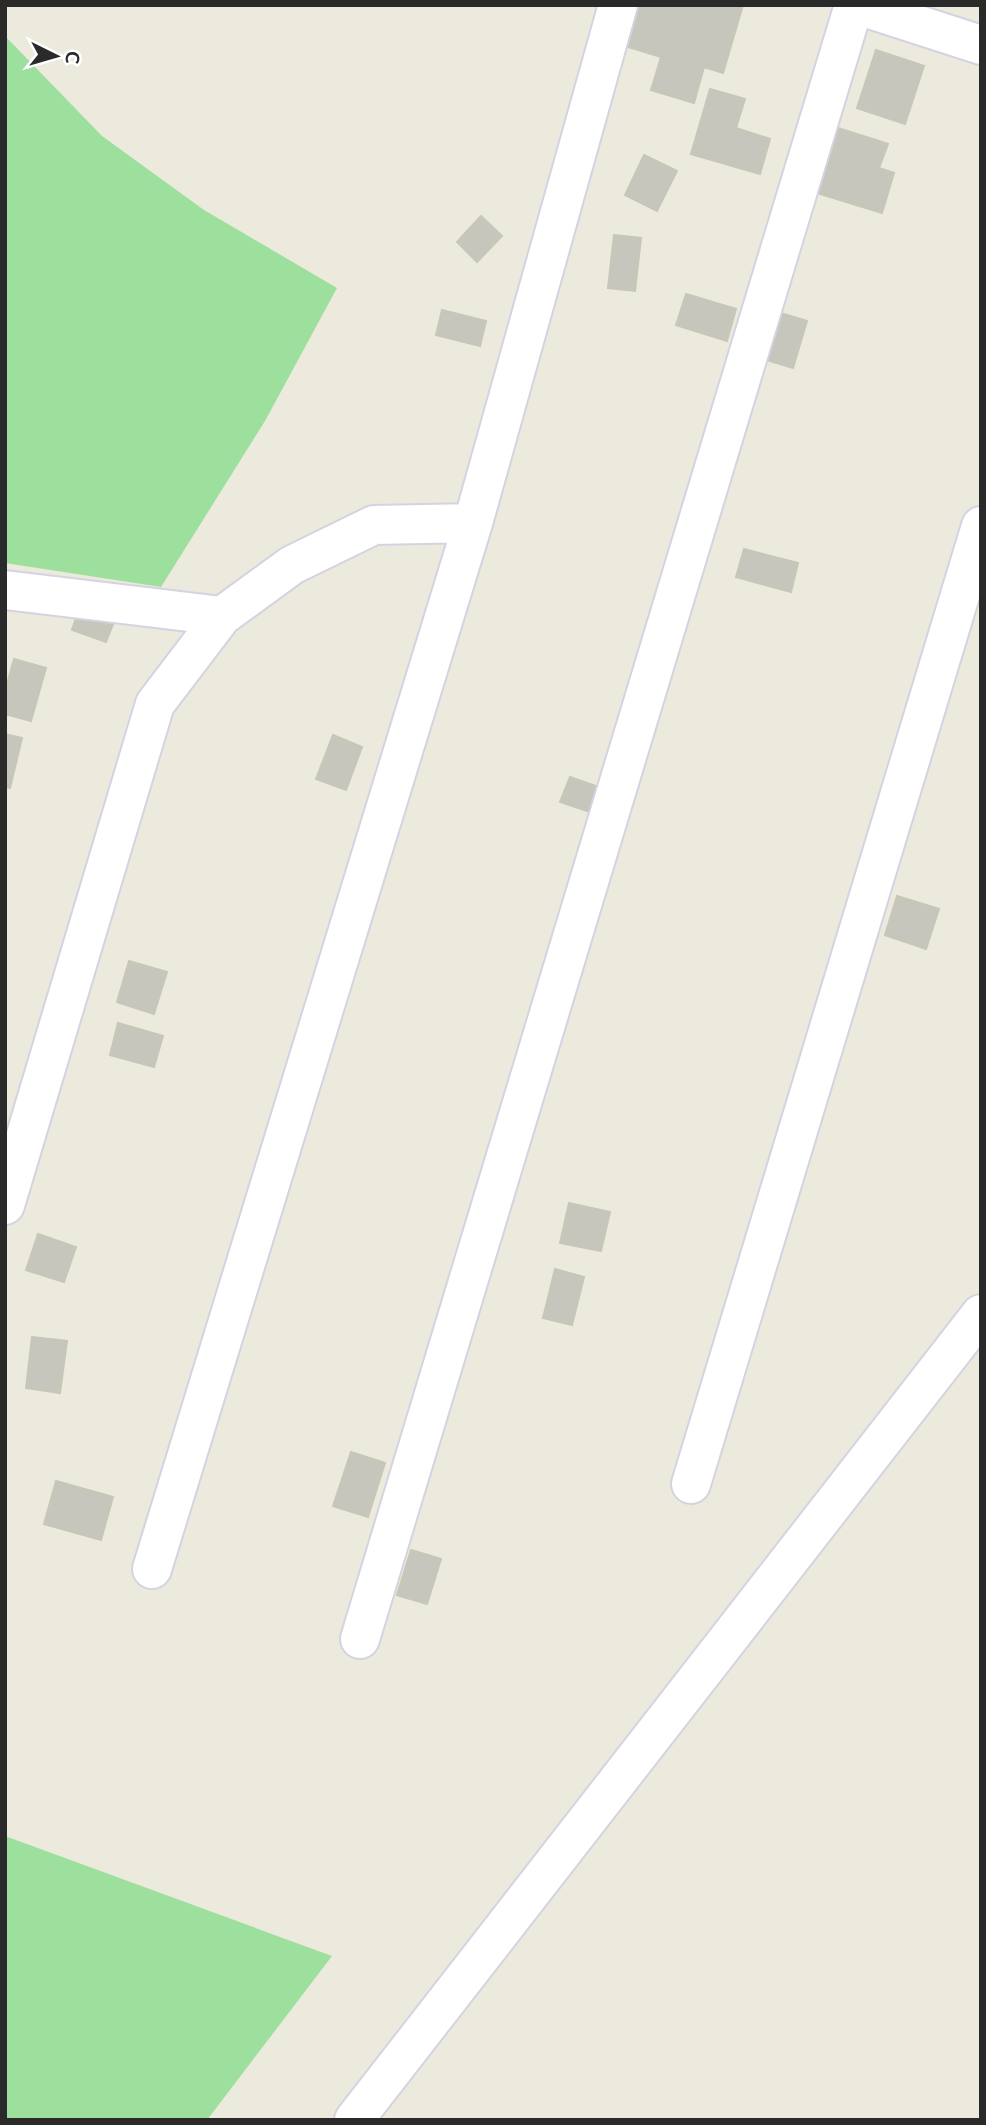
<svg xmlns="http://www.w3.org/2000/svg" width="986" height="2125" font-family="'Nunito Sans',sans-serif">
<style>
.green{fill:#9ddf9d}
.building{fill:#c7c6bd;stroke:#c7c7b7;stroke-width:2}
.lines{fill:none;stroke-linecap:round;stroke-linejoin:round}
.minor-casing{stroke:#d5d3e2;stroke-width:42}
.minor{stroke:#fff;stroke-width:38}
</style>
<rect width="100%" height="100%" fill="#ebeadd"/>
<path class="green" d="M 5,36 L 102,136 L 204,210 L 337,288 L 265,421 L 161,587 L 5,563 Z
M 5,1836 L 332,1956 L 207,2120 L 5,2120 Z"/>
<path class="building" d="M 634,5 L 743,5 L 723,73 L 704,67 L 694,103 L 651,90 L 661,57 L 622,45 Z
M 876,50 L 924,66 L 905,124 L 857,108 Z
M 710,89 L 745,99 L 736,128 L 770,139 L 760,174 L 691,154 Z
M 835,127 L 888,144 L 879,168 L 894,173 L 882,213 L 814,192 Z
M 644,155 L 677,171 L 657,211 L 625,195 Z
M 481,216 L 502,236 L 477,262 L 457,242 Z
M 614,235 L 641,238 L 635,291 L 608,288 Z
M 686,294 L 736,309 L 727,341 L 676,325 Z
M 442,310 L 486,321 L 480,346 L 436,335 Z
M 777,312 L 807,321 L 793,368 L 763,359 Z
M 744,549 L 798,563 L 791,592 L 736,577 Z
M 78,612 L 113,624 L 106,642 L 72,630 Z
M 14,659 L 46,668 L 31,721 L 5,714 L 5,692 Z
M 5,734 L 22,738 L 10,788 L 5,787 Z
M 333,735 L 362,747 L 346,790 L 316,779 Z
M 570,777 L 599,787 L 590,812 L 560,802 Z
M 897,896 L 939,909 L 926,949 L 885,935 Z
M 129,961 L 167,972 L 154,1014 L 117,1002 Z
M 118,1023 L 163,1036 L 154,1067 L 110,1055 Z
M 569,1203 L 610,1212 L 601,1251 L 560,1243 Z
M 38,1234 L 76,1247 L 64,1282 L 26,1270 Z
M 555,1269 L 584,1277 L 572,1325 L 543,1318 Z
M 32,1337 L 67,1341 L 60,1393 L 26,1388 Z
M 351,1452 L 385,1463 L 368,1517 L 333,1506 Z
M 56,1481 L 113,1497 L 101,1540 L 44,1524 Z
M 411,1550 L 441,1559 L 427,1604 L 397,1595 Z"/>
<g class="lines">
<g class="minor-casing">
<path id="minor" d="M 857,5 L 981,45
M 5,590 L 222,616
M 5,1205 L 155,704 L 222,616 L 292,565 L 374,525 L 473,523
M 691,1484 L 981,526
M 152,1569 L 473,523 L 618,5
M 360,1639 L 854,5
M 354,2120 L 981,1314"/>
</g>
<use href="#minor" class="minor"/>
</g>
<rect width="986" height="2125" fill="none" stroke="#2a2a2a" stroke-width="14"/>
<g transform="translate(56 56) rotate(95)" stroke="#ffffff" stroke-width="5" paint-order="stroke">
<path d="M0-5L12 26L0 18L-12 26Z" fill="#2a2a2a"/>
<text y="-10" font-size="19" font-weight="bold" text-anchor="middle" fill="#2a2a2a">С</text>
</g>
</svg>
